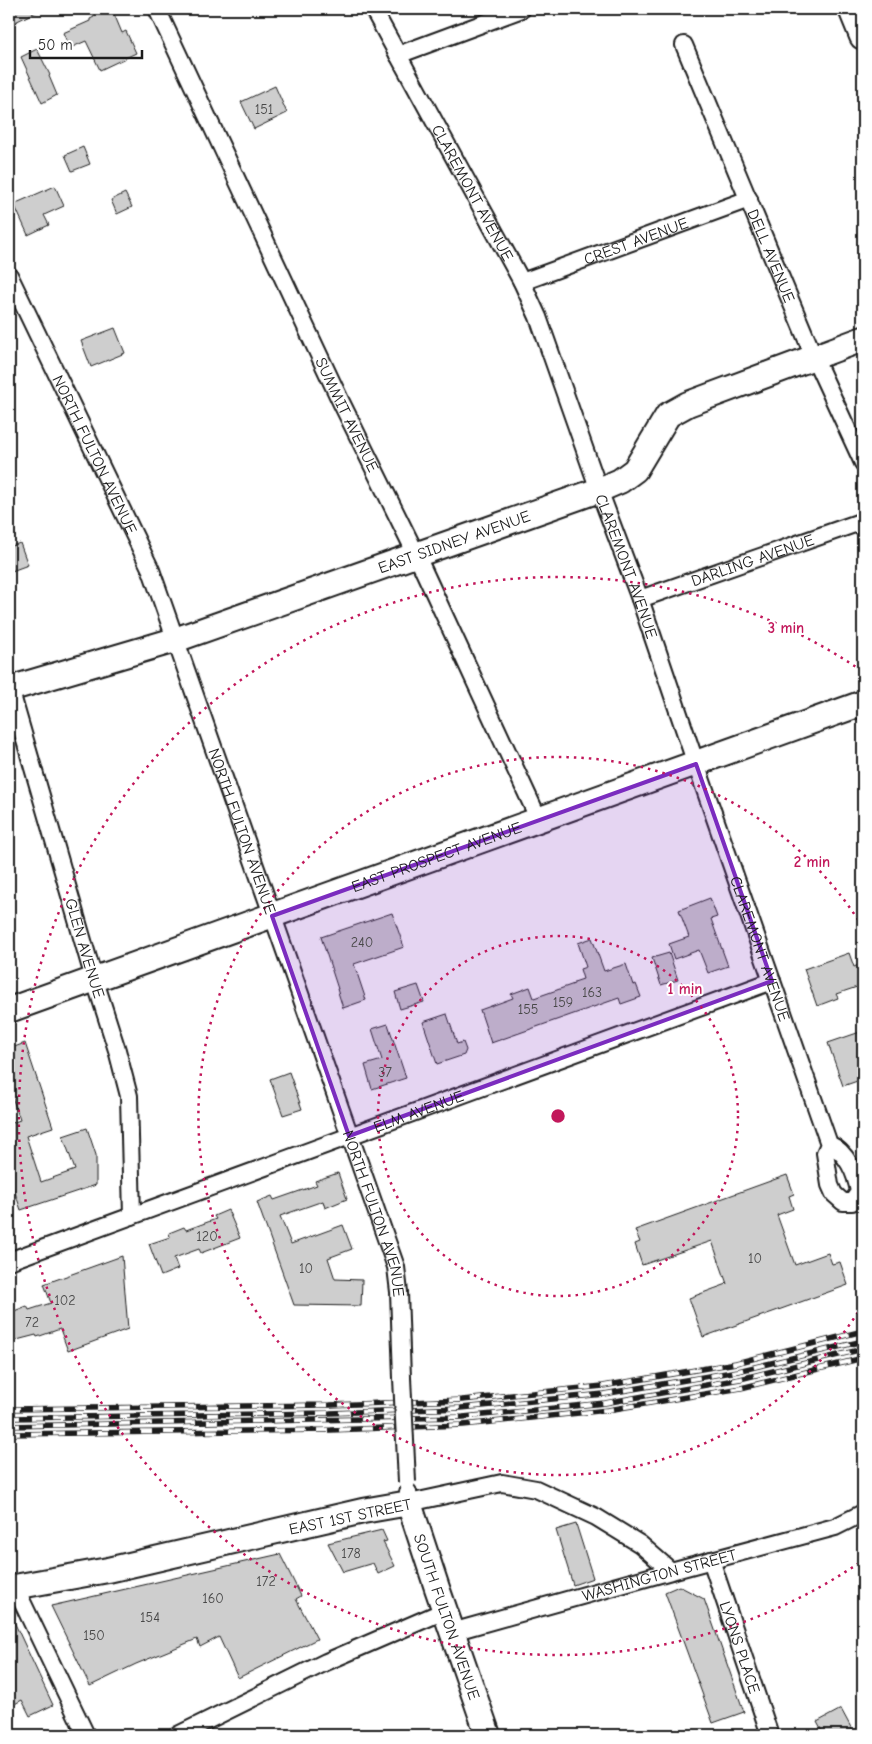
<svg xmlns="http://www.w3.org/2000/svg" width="872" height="1744" font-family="'Comic Neue',sans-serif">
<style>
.building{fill:#cecece;stroke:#1c1c1c}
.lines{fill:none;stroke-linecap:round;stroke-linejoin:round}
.street-casing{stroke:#1c1c1c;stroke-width:20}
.secondary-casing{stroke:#1c1c1c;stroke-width:28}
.primary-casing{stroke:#1c1c1c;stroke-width:30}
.street{stroke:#fff;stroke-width:16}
.secondary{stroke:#fff;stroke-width:24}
.primary{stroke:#fff;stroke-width:26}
.rail-casing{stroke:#1c1c1c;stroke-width:5.5}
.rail{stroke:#fff;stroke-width:4;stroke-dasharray:11;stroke-linecap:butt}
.street-bridge-casing{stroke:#1c1c1c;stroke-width:20;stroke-linecap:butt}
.street-bridge{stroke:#fff;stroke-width:16}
.marked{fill:#7b2cbf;fill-opacity:0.2;stroke:#7b2cbf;stroke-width:4;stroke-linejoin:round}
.ring{fill:none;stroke:#c2185b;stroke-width:2.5;stroke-dasharray:2.5 5}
.labels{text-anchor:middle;stroke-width:4;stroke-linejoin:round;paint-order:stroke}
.number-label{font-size:14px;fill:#484848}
.street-label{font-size:16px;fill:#1c1c1c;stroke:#fff}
.centre{fill:#c2185b;stroke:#fff;stroke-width:2.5}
.ring-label{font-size:15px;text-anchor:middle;font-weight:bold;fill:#c2185b;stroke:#fff;stroke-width:4;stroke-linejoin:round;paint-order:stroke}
</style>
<rect width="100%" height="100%" fill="#fff"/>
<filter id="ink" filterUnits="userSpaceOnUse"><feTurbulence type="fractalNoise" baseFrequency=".02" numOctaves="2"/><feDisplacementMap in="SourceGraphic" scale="10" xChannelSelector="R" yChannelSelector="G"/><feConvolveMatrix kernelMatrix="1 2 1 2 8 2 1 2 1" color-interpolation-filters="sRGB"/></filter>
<g filter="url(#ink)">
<path class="building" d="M 9,9 L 42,9 L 9,25 Z
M 91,9 L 112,9 L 122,33 L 126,31 L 136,53 L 100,70 L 86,41 L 70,48 L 63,33 L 90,21 L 90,19 L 94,17 Z
M 37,49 L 50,75 L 49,76 L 57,95 L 42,103 L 21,57 Z
M 275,86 L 287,113 L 254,129 L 241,102 Z
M 83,147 L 90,164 L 72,171 L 65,155 Z
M 55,186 L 64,206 L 44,215 L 49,225 L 28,235 L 14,204 Z
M 125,193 L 132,207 L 117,214 L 111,200 Z
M 115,328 L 125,353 L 91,367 L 81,341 Z
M 20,543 L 28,565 L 9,572 L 9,547 Z
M 710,898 L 717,917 L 711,919 L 728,966 L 708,973 L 699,950 L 674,959 L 669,944 L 689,937 L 679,910 Z
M 392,913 L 404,947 L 354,964 L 366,1000 L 343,1008 L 337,989 L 338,989 L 321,937 Z
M 592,938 L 604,971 L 626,964 L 633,985 L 636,984 L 641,997 L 621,1004 L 619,998 L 491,1043 L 480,1010 L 513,998 L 511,994 L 530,987 L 534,998 L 574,984 L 574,982 L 583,979 L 580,969 L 586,967 L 578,943 Z
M 669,953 L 678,980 L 661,985 L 652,958 Z
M 849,953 L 854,967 L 863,963 L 863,985 L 836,994 L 838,998 L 817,1006 L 804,969 Z
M 418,985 L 424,1002 L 400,1009 L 395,992 Z
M 447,1014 L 457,1044 L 463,1042 L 466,1050 L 464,1055 L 437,1064 L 423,1022 Z
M 388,1024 L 406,1078 L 372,1089 L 365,1065 L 382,1060 L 372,1029 Z
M 863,1031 L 863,1079 L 843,1086 L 828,1043 Z
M 25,1043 L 53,1127 L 26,1136 L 41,1182 L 75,1170 L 63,1136 L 87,1128 L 96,1155 L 96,1185 L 21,1210 L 9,1175 L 9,1124 L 20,1120 L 9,1088 L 9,1049 Z
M 289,1072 L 302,1109 L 283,1115 L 270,1079 Z
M 338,1173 L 347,1199 L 325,1208 L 323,1201 L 280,1216 L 291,1244 L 343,1225 L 352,1249 L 328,1258 L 335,1279 L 362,1280 L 361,1306 L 294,1305 L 257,1202 L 272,1196 L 274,1200 L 317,1185 L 315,1181 Z
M 787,1175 L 794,1194 L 789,1196 L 793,1209 L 777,1215 L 795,1265 L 828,1253 L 832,1264 L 840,1262 L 848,1285 L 703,1337 L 689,1298 L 727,1284 L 712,1241 L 642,1265 L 635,1244 L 640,1242 L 635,1230 Z
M 228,1210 L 240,1238 L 201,1253 L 199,1249 L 174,1258 L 178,1269 L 161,1276 L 149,1244 L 170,1237 L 169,1233 L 184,1227 L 186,1230 L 216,1219 L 214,1216 Z
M 122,1256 L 128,1329 L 68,1351 L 60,1329 L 37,1337 L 36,1335 L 9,1342 L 9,1313 L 27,1306 L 29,1310 L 51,1303 L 44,1284 Z
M 576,1524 L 593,1578 L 573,1585 L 556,1530 Z
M 382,1530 L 387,1541 L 383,1542 L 395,1566 L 378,1574 L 373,1563 L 343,1572 L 328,1543 Z
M 280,1554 L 301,1596 L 296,1599 L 317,1639 L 238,1678 L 219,1637 L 200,1647 L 197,1639 L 136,1664 L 90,1686 L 51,1606 Z
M 679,1586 L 704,1599 L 744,1712 L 713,1723 L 665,1592 Z
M 9,1611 L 53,1705 L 30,1716 L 22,1700 L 9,1707 Z
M 841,1709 L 855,1735 L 824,1735 L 817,1722 Z"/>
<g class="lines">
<g class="street-casing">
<g id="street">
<path id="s1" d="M 157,9 L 341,402 L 416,554 L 539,820"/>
<path id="s2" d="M 373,9 L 522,282 L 538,317 L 599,490 L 640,599 L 696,764 L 829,1144 L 825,1153 L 830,1185 L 834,1194 L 843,1202 L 852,1202 L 859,1192 C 856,1174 847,1152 829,1144"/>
<path id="s3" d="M 684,45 L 814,357 L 863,463"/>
<path d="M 398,55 L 522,9"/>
<path id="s4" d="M 9,275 L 151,570 L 396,1267 L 399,1292 L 402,1378"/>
<path id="s5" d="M 522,282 L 749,199"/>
<path id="s6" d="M 640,599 L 863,521"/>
<path id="s7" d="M 9,685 L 90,965 L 117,1050 L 129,1096 L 132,1216"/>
<path id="s8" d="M 9,1261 L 772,981"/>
<path d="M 408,1492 L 409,1503 L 502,1483 L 536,1489 L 596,1517 L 640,1544 L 671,1571"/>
<path id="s9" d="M 711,1560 L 770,1735"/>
<path d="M 15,1587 L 86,1735"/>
<path id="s10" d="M 452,1632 L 671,1571 L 835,1527 L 863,1513"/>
<path d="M 178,1735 L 326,1662 L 444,1611"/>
</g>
</g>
<g class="secondary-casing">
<g id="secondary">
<path id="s11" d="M 9,689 L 175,640 L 599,490 L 620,481 L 635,470 L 668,415 L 688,404 L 863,339"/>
<path id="s12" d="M 9,1010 L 863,703"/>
<path id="s13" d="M 9,1588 L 108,1570 L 363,1511 L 409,1503 L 437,1588 L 488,1735"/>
</g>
</g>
<g class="primary-casing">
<path id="primary" d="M 852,9 L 863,36"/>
</g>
<use href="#street" class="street"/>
<use href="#secondary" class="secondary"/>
<use href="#primary" class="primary"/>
<g class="rail-casing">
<path id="rail" d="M 9,1409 L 330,1405 L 462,1400 L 603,1386 L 736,1363 L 863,1331
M 9,1418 L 330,1413 L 461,1408 L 604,1394 L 738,1371 L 863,1341
M 9,1426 L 463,1417 L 605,1403 L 740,1379 L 863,1349
M 9,1434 L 331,1430 L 463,1425 L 608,1410 L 741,1388 L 863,1358"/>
</g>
<use href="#rail" class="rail"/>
<g class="street-bridge-casing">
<path id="street-bridge" d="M 402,1378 L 407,1482"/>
</g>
<use href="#street-bridge" class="street-bridge"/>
</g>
</g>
<path class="marked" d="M 696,764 L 772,981 L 349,1136 L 272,916 Z"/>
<g class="ring">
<circle cx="558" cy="1116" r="180"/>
<path d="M862 1306A359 359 0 1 1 862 926"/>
<path d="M859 1563A539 539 0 1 1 859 669"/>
</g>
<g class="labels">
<g class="number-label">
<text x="264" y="114">151</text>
<text x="362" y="947">240</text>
<text x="592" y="997">163</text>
<text x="563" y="1007">159</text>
<text x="528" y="1014">155</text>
<text x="385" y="1077">37</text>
<text x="207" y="1241">120</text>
<text x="755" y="1263">10</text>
<text x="306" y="1273">10</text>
<text x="65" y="1305">102</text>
<text x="32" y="1327">72</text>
<text x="351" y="1558">178</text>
<text x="266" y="1586">172</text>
<text x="213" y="1603">160</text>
<text x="150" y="1622">154</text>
<text x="94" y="1640">150</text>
</g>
<g class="street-label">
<text dy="6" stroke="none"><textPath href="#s2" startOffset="209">CLAREMONT AVENUE</textPath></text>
<text dy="6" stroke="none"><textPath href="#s5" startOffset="121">CREST AVENUE</textPath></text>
<text dy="6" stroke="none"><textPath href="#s3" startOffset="228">DELL AVENUE</textPath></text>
<text dy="6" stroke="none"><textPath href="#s1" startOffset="448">SUMMIT AVENUE</textPath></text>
<text dy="6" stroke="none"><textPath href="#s4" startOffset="199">NORTH FULTON AVENUE</textPath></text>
<text dy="6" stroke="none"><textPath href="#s11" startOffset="469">EAST SIDNEY AVENUE</textPath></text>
<text dy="6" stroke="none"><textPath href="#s6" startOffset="119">DARLING AVENUE</textPath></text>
<text dy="6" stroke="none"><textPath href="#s2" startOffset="614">CLAREMONT AVENUE</textPath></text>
<text dy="6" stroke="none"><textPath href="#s4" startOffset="604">NORTH FULTON AVENUE</textPath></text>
<text dy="6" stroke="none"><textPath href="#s12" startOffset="454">EAST PROSPECT AVENUE</textPath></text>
<text dy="6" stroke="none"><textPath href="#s7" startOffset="274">GLEN AVENUE</textPath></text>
<text dy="6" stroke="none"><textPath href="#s2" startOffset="1019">CLAREMONT AVENUE</textPath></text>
<text dy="6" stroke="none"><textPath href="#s8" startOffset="436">ELM AVENUE</textPath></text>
<text dy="6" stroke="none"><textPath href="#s4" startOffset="1009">NORTH FULTON AVENUE</textPath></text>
<text transform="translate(350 1516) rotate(-12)" y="6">EAST 1ST STREET</text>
<text dy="6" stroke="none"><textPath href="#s10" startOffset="215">WASHINGTON STREET</textPath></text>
<text dy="6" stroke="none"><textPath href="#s13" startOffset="529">SOUTH FULTON AVENUE</textPath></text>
<text dy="6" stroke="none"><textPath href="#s9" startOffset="92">LYONS PLACE</textPath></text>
</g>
</g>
<circle cx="558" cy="1116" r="8" class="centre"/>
<g class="ring-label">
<text x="786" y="633">3 min</text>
<text x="812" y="867">2 min</text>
<text x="685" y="994">1 min</text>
</g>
<rect width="872" height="1744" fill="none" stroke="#fff" stroke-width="30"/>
<rect x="15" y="15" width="842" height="1714" fill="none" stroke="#1c1c1c" stroke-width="2" filter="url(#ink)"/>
<path d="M30 50v8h112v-8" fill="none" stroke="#1c1c1c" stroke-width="2.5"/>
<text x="38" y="50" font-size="15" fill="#1c1c1c" stroke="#ffffff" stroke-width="4" paint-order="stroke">50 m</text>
</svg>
